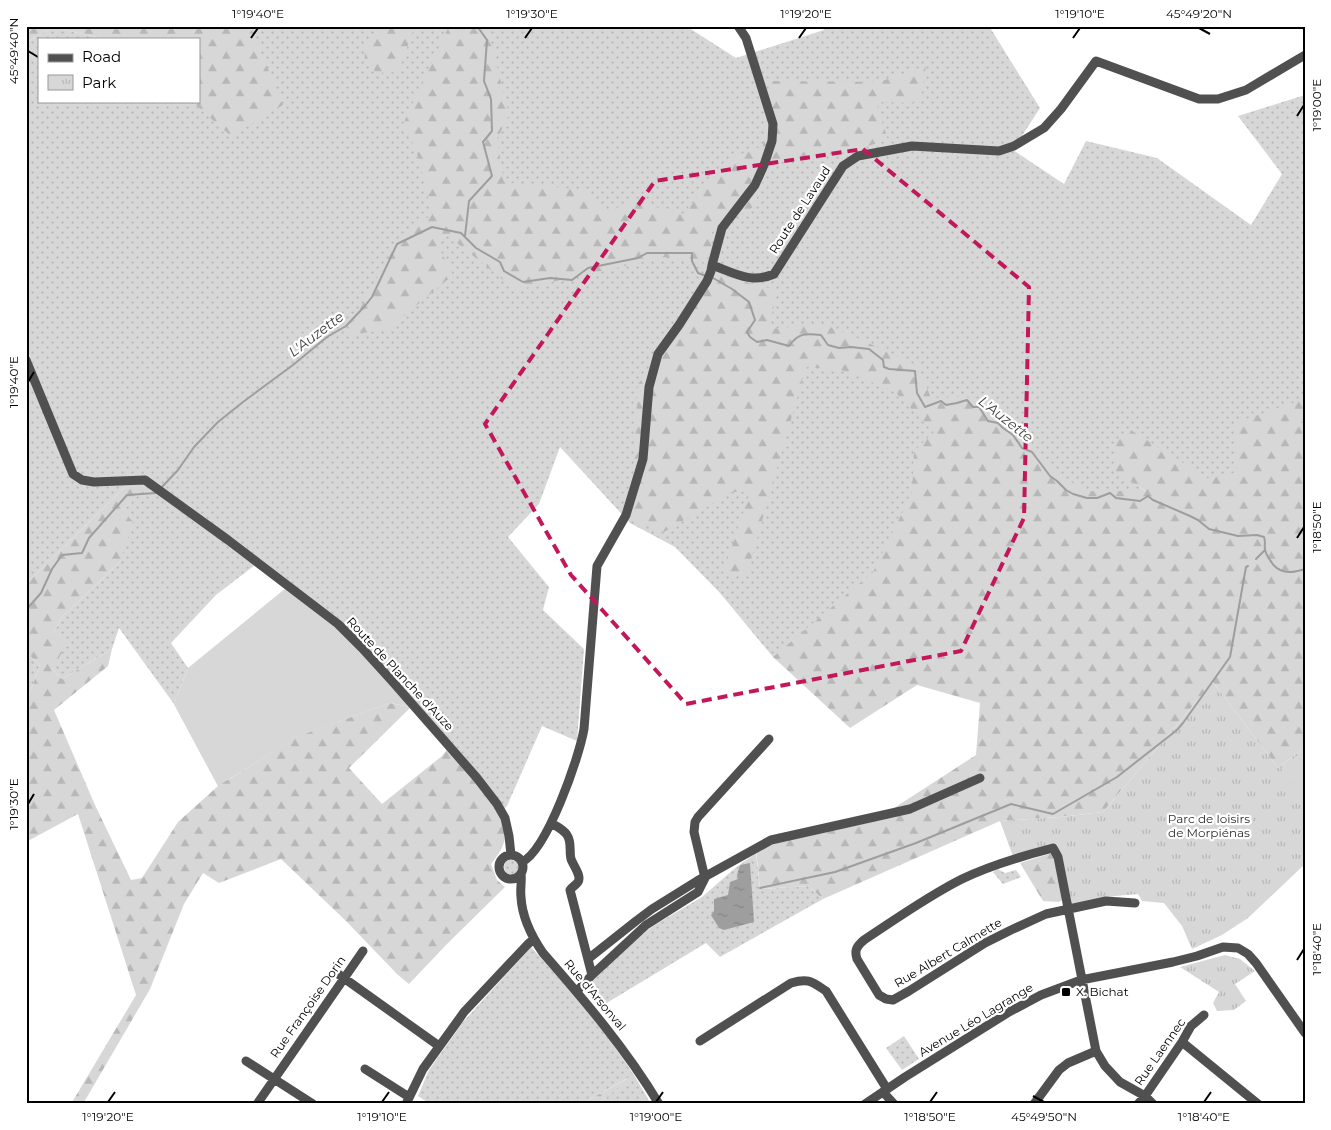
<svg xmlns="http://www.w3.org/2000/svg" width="1331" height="1130" font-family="Montserrat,sans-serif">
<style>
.grass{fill:url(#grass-dots)}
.forest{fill:url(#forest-firs)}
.park{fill:url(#park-tufts)}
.garden{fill:#d7d7d7}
.water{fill:url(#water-ripples)}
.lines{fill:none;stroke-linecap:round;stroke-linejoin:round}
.stream{stroke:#9e9e9e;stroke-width:2}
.minor{stroke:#505050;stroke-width:9}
.marked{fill:none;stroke:#c2185b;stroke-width:4;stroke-dasharray:10 6;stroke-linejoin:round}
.ticks{fill:none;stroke:#000;stroke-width:2}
.poi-dot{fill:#000;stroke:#fff;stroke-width:2}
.labels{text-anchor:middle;stroke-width:4.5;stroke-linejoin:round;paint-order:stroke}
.street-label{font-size:12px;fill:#000;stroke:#fff}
.park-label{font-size:12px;fill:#2e2e2e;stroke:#fff}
.poi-label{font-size:12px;fill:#000;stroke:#fff;text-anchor:start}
.water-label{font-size:14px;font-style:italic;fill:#3f3f3f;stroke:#fff}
.neatline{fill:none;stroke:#000;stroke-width:2}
.ticks-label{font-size:12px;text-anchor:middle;fill:#000}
</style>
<defs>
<pattern id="grass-dots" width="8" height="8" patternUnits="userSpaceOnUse" patternTransform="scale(1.25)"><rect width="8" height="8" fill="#d7d7d7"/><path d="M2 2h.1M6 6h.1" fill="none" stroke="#b7b7b7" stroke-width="1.8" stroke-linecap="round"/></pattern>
<pattern id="forest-firs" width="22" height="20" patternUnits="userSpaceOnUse" patternTransform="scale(1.25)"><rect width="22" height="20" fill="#d7d7d7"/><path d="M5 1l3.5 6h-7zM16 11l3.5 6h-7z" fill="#b7b7b7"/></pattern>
<pattern id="park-tufts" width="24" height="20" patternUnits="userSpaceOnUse" patternTransform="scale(1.25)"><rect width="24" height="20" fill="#d7d7d7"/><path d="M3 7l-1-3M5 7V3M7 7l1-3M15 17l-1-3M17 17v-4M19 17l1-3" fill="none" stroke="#b7b7b7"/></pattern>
<pattern id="water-ripples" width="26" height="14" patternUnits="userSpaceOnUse" patternTransform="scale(1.25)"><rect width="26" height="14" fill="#9e9e9e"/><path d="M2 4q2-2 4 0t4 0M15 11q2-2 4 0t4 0" fill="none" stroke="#868686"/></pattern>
</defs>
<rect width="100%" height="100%" fill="#fff"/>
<path class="grass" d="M 250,26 L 686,26 L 736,58 L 824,30 L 823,26 L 989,26 L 1040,108 L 1013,150 L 1064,184 L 1086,141 L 1157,158 L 1251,225 L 1282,174 L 1238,116 L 1305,95 L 1305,425 L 1242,498 L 1129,480 L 1147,492 L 954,527 L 773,657 L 720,593 L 675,547 L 630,523 L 560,447 L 539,504 L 508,537 L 549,587 L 543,610 L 584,649 L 577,741 L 542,726 L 507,806 L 499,813 L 471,775 L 341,631 L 255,565 L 216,595 L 171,643 L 188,668 L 174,704 L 119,628 L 112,649 L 62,679 L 52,669 L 53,634 L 61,618 L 120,562 L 123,510 L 147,486 L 129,483 L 26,584 L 26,43 L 52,27 L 105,39 L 39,39 L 39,101 L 191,101 L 231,135 L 252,29 Z
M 26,653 L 40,664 L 26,704 Z
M 756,853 L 760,889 L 808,886 L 823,899 L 720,957 L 706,943 L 600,1007 L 587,991 L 589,985 L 623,950 L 653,926 L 702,897 L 734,869 Z
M504 867a8 8 0 1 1 16 0a8 8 0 1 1-16 0Z
M 998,869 L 1005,873 L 1016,870 L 1021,877 L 1003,884 L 993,872 Z
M 531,947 L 595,1018 L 634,1075 L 651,1104 L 598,1104 L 630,1077 L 581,1104 L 430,1104 L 418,1096 L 429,1070 L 463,1022 Z
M 904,1036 L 919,1059 L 902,1070 L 886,1048 Z"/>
<path class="forest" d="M 26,26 L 250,26 L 283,105 L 231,136 L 191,101 L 199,101 L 199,39 L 105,39 L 52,27 L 26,43 Z
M 389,26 L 415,26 L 398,72 L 377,73 L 365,62 C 363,41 372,36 389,26 Z
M 449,26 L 487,26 L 509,115 L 497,139 L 504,182 L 584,190 L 610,211 L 632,201 L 683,214 L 728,159 L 763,146 L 765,132 L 770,81 L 879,82 L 926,66 L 920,103 L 876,102 L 888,140 L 847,152 L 770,163 L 753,207 L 712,232 L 711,254 L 698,267 L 684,259 L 665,257 L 516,290 L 447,235 L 436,242 L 453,275 L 387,330 L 345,335 L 402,234 L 432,215 L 419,159 L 404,122 Z
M 715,274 L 777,290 L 769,329 L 823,324 L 864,341 L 918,366 L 931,398 L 967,397 L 1003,422 L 1032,447 L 1054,473 L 1088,491 L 1146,491 L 1114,471 L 1116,443 L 1129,429 L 1209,479 L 1237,472 L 1234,423 L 1305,399 L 1305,418 L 1300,422 L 1305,424 L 1305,747 L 1278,768 L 1213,682 L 1103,812 L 1060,817 L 1000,821 L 823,899 L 808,886 L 760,889 L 756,849 L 891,810 L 976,755 L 980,703 L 917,685 L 850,728 L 773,657 L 873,572 L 912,493 L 914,451 L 934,432 L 894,391 L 842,370 L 806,367 L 746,577 L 723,573 L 750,492 L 732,492 L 664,532 L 631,520 L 638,384 L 661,355 Z
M 129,483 L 148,486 L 123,510 L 133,522 L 120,562 L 61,618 L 53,634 L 69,641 L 52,669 L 62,679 L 112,649 L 108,666 L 54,710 L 95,805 L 131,880 L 142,878 L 178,822 L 218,786 L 174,704 L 228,780 L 298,736 L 390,703 L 411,707 L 349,768 L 382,804 L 442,756 L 447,750 C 464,767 504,809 505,833 C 506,845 498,855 491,864 L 497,880 L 505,887 L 447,944 L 409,984 L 398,975 L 346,921 L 281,859 L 219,883 L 203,873 L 184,904 L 150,989 L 83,1104 L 71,1104 L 136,995 L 78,814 L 26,842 L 26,704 L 40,664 L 26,653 L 26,584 Z
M 1052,853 L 1057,858 L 1064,899 L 1059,902 L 1043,901 L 1020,863 Z
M 634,1075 L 598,1104 L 581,1104 Z"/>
<path class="park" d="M 1213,682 L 1278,768 L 1305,747 L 1305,864 L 1248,918 L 1222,935 L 1192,949 L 1182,926 L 1164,903 L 1142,901 L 1138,894 L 1104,897 L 1068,909 L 1053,849 L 1014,859 L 1000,821 L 1060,817 L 1103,812 Z
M 1225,955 L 1240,959 L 1255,971 L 1235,984 L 1246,1001 L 1234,1010 L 1217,1011 L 1213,1003 L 1219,992 L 1180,967 Z"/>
<path class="garden" d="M 286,588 L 341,631 L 411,707 L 390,703 L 299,736 L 218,786 L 174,704 L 188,668 Z
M 1305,749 L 1305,781 L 1297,788 L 1281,769 Z"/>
<path class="water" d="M 750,863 L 754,922 L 724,930 L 719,928 L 711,915 L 714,911 L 714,899 L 728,895 L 730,882 L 738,879 L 737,875 L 740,865 Z"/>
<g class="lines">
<path class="stream" d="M 465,236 L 469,201 L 492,176 L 483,142 L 492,131 L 491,99 L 484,81 L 487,40 L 477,26
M 713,278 L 732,289 L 749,302 L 755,320 L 747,332 L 750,337 L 757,342 L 767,340 L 789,346 C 798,333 806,333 821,335 L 828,345 L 839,348 L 851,347 L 869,349 L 883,360 L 884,367 L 889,369 L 915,371 L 917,393 L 925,407 L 941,401 L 946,405 L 957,403 L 967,400 L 973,407 L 979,407 L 988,421 L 998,423 L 1003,428 L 1013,435 L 1022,448 L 1032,452 L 1050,476 L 1057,481 L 1066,490 L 1073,494 L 1087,498 L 1097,498 L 1110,493 L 1116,498 L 1140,501 L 1148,496 L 1153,500 L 1190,516 L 1198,520 L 1209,529 L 1238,536 L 1257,535 L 1264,537 C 1266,542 1264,544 1265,549 C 1265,552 1268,557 1270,560 C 1278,574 1290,574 1305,569
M 161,488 L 178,470 L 194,447 L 218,422 L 243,402 L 293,365 L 327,337 L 346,326 L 364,307 L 372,297 L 397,244 L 432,227 L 461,233 L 476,248 L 500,262 L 504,271 L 523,282 L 550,278 L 572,280 L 588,268 L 638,258 L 647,253 L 692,253 L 692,261 L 698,273 L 706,276
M 1256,559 L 1265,550
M 26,610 L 41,593 L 52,569 L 62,555 L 82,553 L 89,538 L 127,495 L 156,493
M 760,888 L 835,872 L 916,843 L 1011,804 L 1053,814 L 1117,777 L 1177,730 L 1183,723 L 1230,657 L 1246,567 L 1248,566"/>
<path class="minor" d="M 712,265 C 734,273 751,284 774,274 L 843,166 L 858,156 L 912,146 L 999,151 L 1014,146 L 1044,128 L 1061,109 L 1096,61 L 1199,99 L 1218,99 L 1246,90 L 1305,55
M 26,360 L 73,474 L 82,480 L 94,482 L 145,480 L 228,540 L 338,624 L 362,648 L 392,681 L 477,778 L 497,804 L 505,818 L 509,836 L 511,855
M 551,823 C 556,826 563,829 567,835 C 572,842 569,851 571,859 C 573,865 582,876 578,882 C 576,885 572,887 570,890 L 592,975
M499 867a12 12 0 1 1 24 0a12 12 0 1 1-24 0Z
M 522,862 C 547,850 579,758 584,729 L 597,566 L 626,515 L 643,459 L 649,387 L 658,354 L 679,325 L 707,281 L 711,271 L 712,265 L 722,228 L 755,185 L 764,165 L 772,141 L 773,124 L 746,38 L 738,26
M 521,873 C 522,881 520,889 521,897 C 522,917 532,937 543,953 C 585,1001 626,1049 659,1104
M 705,878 L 694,832 L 695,822 L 698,817 L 769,739
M 1135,903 L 1106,901 L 1046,914 L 1011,930 L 985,943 L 909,991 L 893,1000 L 886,999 L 879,995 L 857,959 C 854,950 857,946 864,940 C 896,919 928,896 962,879 C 991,865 1022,856 1053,848 L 1058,857 L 1096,1051 L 1105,1066 L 1120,1082 L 1145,1096 L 1153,1104
M 588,959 L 636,921 L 652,909 L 697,881 L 771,840 L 910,809 L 980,778
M 334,971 L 439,1046
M 577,991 L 592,975 L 646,925 L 698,892 L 705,878
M 700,1041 L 791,983 C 808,978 811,981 826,991 L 887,1089
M 1182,1042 L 1258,1104
M 246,1061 L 313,1104
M 365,1069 L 409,1097
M 883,1092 L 894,1104
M 257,1104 L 363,951
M 406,1104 L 423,1069 L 457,1022 L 464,1012 L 528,944 L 534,939
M 865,1104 L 905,1077 L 1009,1012 L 1041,995 L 1081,980 L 1173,962 L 1197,956 L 1223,947 L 1238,948 L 1248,954 L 1256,963 L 1305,1033
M 1034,1104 L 1059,1070 L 1068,1063 L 1096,1051
M 1138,1104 L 1145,1096 L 1182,1042 L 1191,1026 L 1204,1015"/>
</g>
<path class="marked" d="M 863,149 L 1029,287 L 1024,518 L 961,651 L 686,704 L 571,575 L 485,424 L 655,181 Z"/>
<path class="ticks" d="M 1199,28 L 1210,34M 251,38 L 258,28M 525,38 L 532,28M 799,38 L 806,28M 1073,38 L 1080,28M 28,51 L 38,57M 1297,116 L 1304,105M 28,382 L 34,372M 1297,538 L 1304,527M 28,804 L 34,794M 1297,960 L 1304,949M 1033,1096 L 1044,1102M 108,1102 L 115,1092M 382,1102 L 389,1092M 656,1102 L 663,1092M 930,1102 L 937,1092M 1204,1102 L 1211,1092"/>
<rect class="poi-dot" x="1061" y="987" width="10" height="10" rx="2.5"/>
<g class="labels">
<g class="street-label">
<text transform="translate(800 210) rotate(-57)" y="4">Route de Lavaud</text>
<text transform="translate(400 674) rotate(47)" y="4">Route de Planche d'Auze</text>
<text transform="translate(948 953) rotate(-31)" y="4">Rue Albert Calmette</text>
<text transform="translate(595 995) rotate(50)" y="4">Rue d'Arsonval</text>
<text transform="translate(308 1007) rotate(-55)" y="4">Rue Françoise Dorin</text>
<text transform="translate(976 1020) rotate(-31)" y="4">Avenue Léo Lagrange</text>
<text transform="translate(1160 1052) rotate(-55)" y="4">Rue Laennec</text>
</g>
<g class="park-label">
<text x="1209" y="823">Parc de loisirs<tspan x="1209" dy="14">de Morpiénas</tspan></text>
</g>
<g class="poi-label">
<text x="1076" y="996">X. Bichat</text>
</g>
<g class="water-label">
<text transform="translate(316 334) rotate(-37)" y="5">L'Auzette</text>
<text transform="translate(1006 419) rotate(38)" y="5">L'Auzette</text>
</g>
</g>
<rect width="1331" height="1130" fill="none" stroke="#ffffff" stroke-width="55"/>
<rect x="38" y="38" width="162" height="65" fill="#ffffff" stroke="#999999"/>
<rect x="48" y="54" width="25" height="8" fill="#505050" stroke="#999999"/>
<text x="82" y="62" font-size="15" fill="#000000">Road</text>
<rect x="48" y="75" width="25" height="15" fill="url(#park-tufts)" stroke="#999999"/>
<text x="82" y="88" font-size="15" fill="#000000">Park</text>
<rect x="28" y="28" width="1276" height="1074" class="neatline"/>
<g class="ticks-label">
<text x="258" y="18">1°19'40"E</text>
<text x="532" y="18">1°19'30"E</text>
<text x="806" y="18">1°19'20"E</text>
<text x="1080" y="18">1°19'10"E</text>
<text x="1199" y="18">45°49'20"N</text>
<text transform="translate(14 51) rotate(-90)" y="4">45°49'40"N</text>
<text transform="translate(1317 105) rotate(-90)" y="4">1°19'00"E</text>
<text transform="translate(14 382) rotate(-90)" y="4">1°19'40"E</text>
<text transform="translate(1317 527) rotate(-90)" y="4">1°18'50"E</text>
<text transform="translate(14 804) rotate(-90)" y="4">1°19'30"E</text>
<text transform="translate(1317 949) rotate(-90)" y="4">1°18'40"E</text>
<text x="108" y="1121">1°19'20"E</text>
<text x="382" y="1121">1°19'10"E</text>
<text x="656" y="1121">1°19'00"E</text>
<text x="930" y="1121">1°18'50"E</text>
<text x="1044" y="1121">45°49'50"N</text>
<text x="1204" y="1121">1°18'40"E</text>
</g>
</svg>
